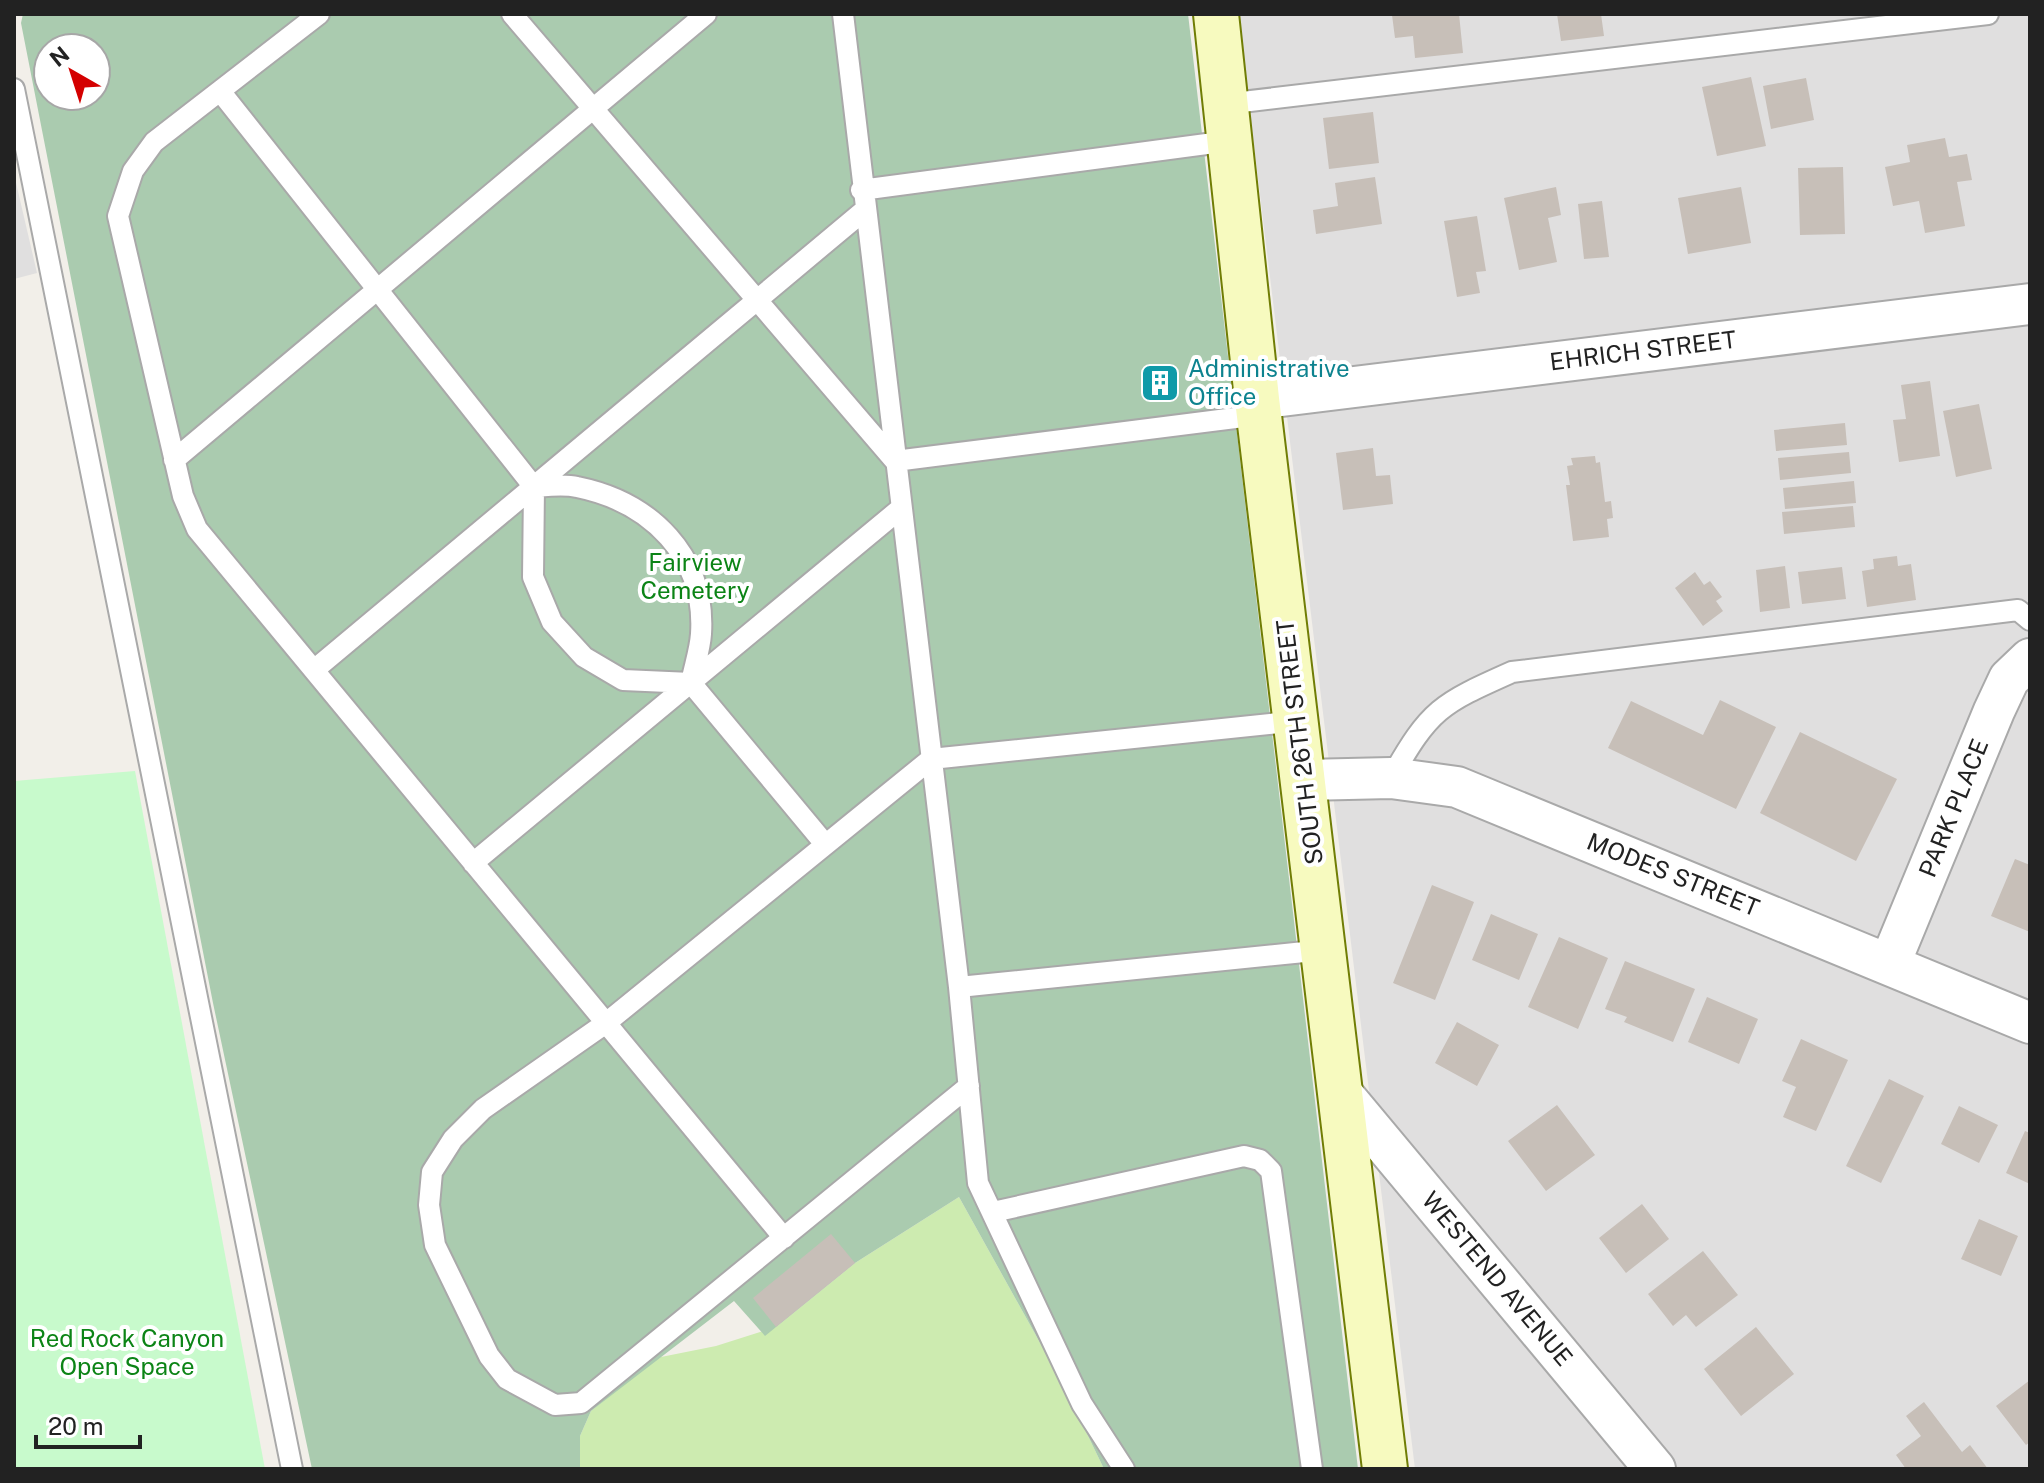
<svg xmlns="http://www.w3.org/2000/svg" width="2044" height="1483" font-family="'Public Sans',sans-serif">
<style>
.residential{fill:#e0dfdf}
.grass{fill:#cdebb0}
.cemetery{fill:#aacbaf;fill-rule:evenodd}
.park{fill:#c8facc}
.building{fill:#c7bfb8}
.lines{fill:none;stroke-linecap:round;stroke-linejoin:round}
.lane-casing{stroke:#a9a9a9;stroke-width:24}
.street-casing{stroke:#a9a9a9;stroke-width:44}
.secondary-casing{stroke:#707d05;stroke-width:48}
.lane{stroke:#fff;stroke-width:20}
.street{stroke:#fff;stroke-width:40}
.secondary{stroke:#f7fabf;stroke-width:44}
.labels{text-anchor:middle;stroke-width:8;stroke-linejoin:round;paint-order:stroke}
.street-label{font-size:24px;fill:#222;stroke:#fff}
.culture-label{font-size:24px;fill:#0d838f;stroke:#fff;text-anchor:start}
.park-label{font-size:24px;fill:#0c8416;stroke:#fff}
</style>
<rect width="100%" height="100%" fill="#f2efe9"/>
<path class="residential" d="M 1238,14 L 2030,14 L 2030,1469 L 1415,1469 Z
M 14,174 L 37,273 L 14,279 Z"/>
<path class="grass" d="M 959,1197 L 1064,1386 L 1104,1469 L 580,1469 L 580,1436 L 591,1411 L 656,1358 L 716,1346 L 776,1327 L 855,1263 Z"/>
<path class="cemetery" d="M 23,14 L 1188,14 L 1358,1469 L 1104,1469 L 1064,1386 L 959,1197 L 855,1263 L 765,1336 L 734,1301 L 591,1411 L 580,1436 L 580,1469 L 312,1469 L 213,1003 L 21,23 ZM 48,48 L 96,48 L 96,96 L 48,96 Z"/>
<path class="park" d="M 135,771 L 265,1469 L 14,1469 L 14,781 Z"/>
<path class="building" d="M 1403,14 L 1459,14 L 1463,53 L 1415,58 L 1413,36 L 1395,38 L 1392,15 Z
M 1557,14 L 1601,14 L 1604,36 L 1561,41 Z
M 1751,77 L 1766,146 L 1717,156 L 1702,87 Z
M 1806,78 L 1814,120 L 1771,129 L 1763,86 Z
M 1373,112 L 1379,163 L 1329,169 L 1323,118 Z
M 1945,138 L 1949,157 L 1967,154 L 1972,180 L 1957,182 L 1965,226 L 1925,233 L 1919,201 L 1893,206 L 1885,167 L 1910,162 L 1907,145 Z
M 1843,167 L 1845,234 L 1800,235 L 1798,168 Z
M 1375,177 L 1382,224 L 1316,234 L 1313,210 L 1338,206 L 1335,183 Z
M 1556,187 L 1561,215 L 1548,218 L 1557,262 L 1519,270 L 1504,198 Z
M 1741,187 L 1751,243 L 1688,254 L 1678,198 Z
M 1602,201 L 1609,257 L 1584,259 L 1578,204 Z
M 1477,216 L 1486,271 L 1476,272 L 1480,293 L 1457,297 L 1444,221 Z
M 1169,365 L 1173,398 L 1152,401 L 1148,368 Z
M 1930,381 L 1940,456 L 1899,462 L 1893,420 L 1906,419 L 1901,385 Z
M 1979,404 L 1992,469 L 1956,477 L 1943,411 Z
M 1845,423 L 1847,445 L 1776,451 L 1774,430 Z
M 1373,448 L 1376,476 L 1390,475 L 1393,504 L 1343,510 L 1336,453 Z
M 1849,452 L 1851,473 L 1780,480 L 1778,458 Z
M 1595,456 L 1596,463 L 1600,462 L 1605,502 L 1611,501 L 1613,518 L 1607,519 L 1609,537 L 1573,541 L 1566,485 L 1570,485 L 1567,466 L 1573,465 L 1571,458 Z
M 1854,481 L 1856,503 L 1785,509 L 1783,488 Z
M 1853,506 L 1855,527 L 1784,534 L 1782,512 Z
M 1897,556 L 1898,566 L 1911,564 L 1916,600 L 1867,607 L 1862,571 L 1874,569 L 1873,559 Z
M 1785,566 L 1790,608 L 1760,612 L 1756,570 Z
M 1842,567 L 1846,599 L 1802,604 L 1798,572 Z
M 1695,572 L 1704,585 L 1710,581 L 1722,597 L 1716,601 L 1723,611 L 1703,626 L 1675,588 Z
M 1720,700 L 1776,727 L 1736,809 L 1608,748 L 1631,701 L 1703,735 Z
M 1800,732 L 1897,779 L 1856,861 L 1760,813 Z
M 2015,859 L 2030,865 L 2030,932 L 1991,916 Z
M 1432,885 L 1474,902 L 1435,1000 L 1393,983 Z
M 1491,914 L 1538,934 L 1519,980 L 1472,960 Z
M 1559,937 L 1608,958 L 1578,1029 L 1528,1007 Z
M 1625,961 L 1695,989 L 1673,1042 L 1624,1022 L 1627,1017 L 1605,1009 Z
M 1707,997 L 1758,1019 L 1739,1064 L 1688,1042 Z
M 1457,1022 L 1499,1045 L 1477,1086 L 1435,1063 Z
M 1801,1039 L 1848,1060 L 1816,1131 L 1783,1117 L 1796,1087 L 1782,1081 Z
M 1889,1079 L 1924,1096 L 1881,1183 L 1846,1166 Z
M 1557,1105 L 1595,1155 L 1546,1191 L 1508,1141 Z
M 1959,1106 L 1998,1125 L 1979,1163 L 1941,1144 Z
M 2025,1131 L 2030,1133 L 2030,1184 L 2006,1173 Z
M 1642,1204 L 1669,1239 L 1626,1273 L 1599,1238 Z
M 1979,1219 L 2018,1236 L 2001,1276 L 1961,1259 Z
M 831,1234 L 855,1263 L 776,1327 L 753,1298 Z
M 1703,1251 L 1738,1295 L 1696,1327 L 1686,1315 L 1673,1326 L 1648,1294 Z
M 1756,1327 L 1794,1374 L 1741,1416 L 1704,1369 Z
M 2030,1380 L 2030,1442 L 2026,1445 L 1996,1406 Z
M 1924,1402 L 1962,1452 L 1970,1445 L 1988,1469 L 1906,1469 L 1896,1455 L 1921,1436 L 1906,1416 Z"/>
<g class="lines">
<g class="lane-casing">
<path id="lane" d="M 319,14 L 154,142 L 133,171 L 118,216 L 183,496 L 197,529 L 784,1238
M 512,14 L 895,461 L 1259,415
M 843,14 L 959,987 L 978,1183 L 1082,1404 L 1124,1469
M 14,89 L 292,1469
M 220,91 L 534,487 L 533,577 L 552,622 L 584,657 L 623,680 L 691,683
M 1225,104 L 1988,14
M 861,190 L 1229,141
M 174,460 L 706,14
M 534,487 C 548,486 564,484 577,487 C 651,502 706,556 701,634 C 700,650 694,667 691,683 L 825,844
M 314,670 L 866,209
M 1391,778 C 1430,709 1440,704 1512,672 L 2018,610 L 2030,620
M 473,863 L 900,509
M 959,987 L 1324,950
M 969,1086 L 581,1403 L 555,1405 L 507,1379 L 489,1356 L 435,1245 L 429,1205 L 432,1172 L 453,1139 L 483,1109 L 606,1023 L 931,759 L 1298,721
M 993,1212 L 1244,1156 L 1260,1160 L 1271,1171 L 1312,1469"/>
</g>
<g class="street-casing">
<path id="street" d="M 1257,399 L 2030,304
M 1305,780 L 1391,778 L 1457,787 L 2030,1023
M 1890,963 L 1994,711 L 2009,679 L 2030,659
M 1339,1090 L 1655,1469"/>
</g>
<g class="secondary-casing">
<path id="secondary" d="M 1216,14 L 1257,399 L 1385,1469"/>
</g>
<use href="#lane" class="lane"/>
<use href="#street" class="street"/>
<use href="#secondary" class="secondary"/>
</g>
<defs>
<g id="building-square" transform="scale(2)"><rect x="-9" y="-9" width="18" height="18" rx="4" fill="#0f9aa8" stroke="#fff"/><path d="M-4-6H4V6H1V3H-1V6H-4ZM-2.5-4.3h1.7v1.8h-1.7ZM.8-4.3h1.7v1.8H.8ZM-2.5-1h1.7V.8h-1.7ZM.8-1h1.7V.8H.8Z" fill="#fff"/></g>
</defs>
<g fill-rule="evenodd">
<use href="#building-square" x="1160" y="383"/>
</g>
<g class="labels">
<g class="street-label">
<text transform="translate(1643 351) rotate(-7)" y="8">EHRICH STREET</text>
<text transform="translate(1300 742) rotate(-97)" y="8">SOUTH 26TH STREET</text>
<text transform="translate(1954 808) rotate(-68)" y="8">PARK PLACE</text>
<text transform="translate(1673 875) rotate(22)" y="8">MODES STREET</text>
<text transform="translate(1497 1279) rotate(50)" y="8">WESTEND AVENUE</text>
</g>
<g class="culture-label">
<text x="1188" y="377">Administrative<tspan x="1188" dy="28">Office</tspan></text>
</g>
<g class="park-label">
<text x="695" y="571">Fairview<tspan x="695" dy="28">Cemetery</tspan></text>
<text x="127" y="1347">Red Rock Canyon<tspan x="127" dy="28">Open Space</tspan></text>
</g>
</g>
<rect width="2044" height="1483" fill="none" stroke="#222222" stroke-width="32"/>
<g transform="translate(72 72) rotate(321)"><circle r="38" fill="#ffffff" stroke="#a7a7a7" stroke-width="2"/>
<path d="M0-6L14 30L0 20L-14 30Z" fill="#d40000"/>
<text y="-12" font-size="22" font-weight="bold" text-anchor="middle" fill="#222222">N</text>
</g>
<path d="M36 1435v12h104v-12" fill="none" stroke="#222222" stroke-width="4"/>
<text x="48" y="1435" font-size="24" fill="#222222" stroke="#ffffff" stroke-width="6" paint-order="stroke">20 m</text>
</svg>
